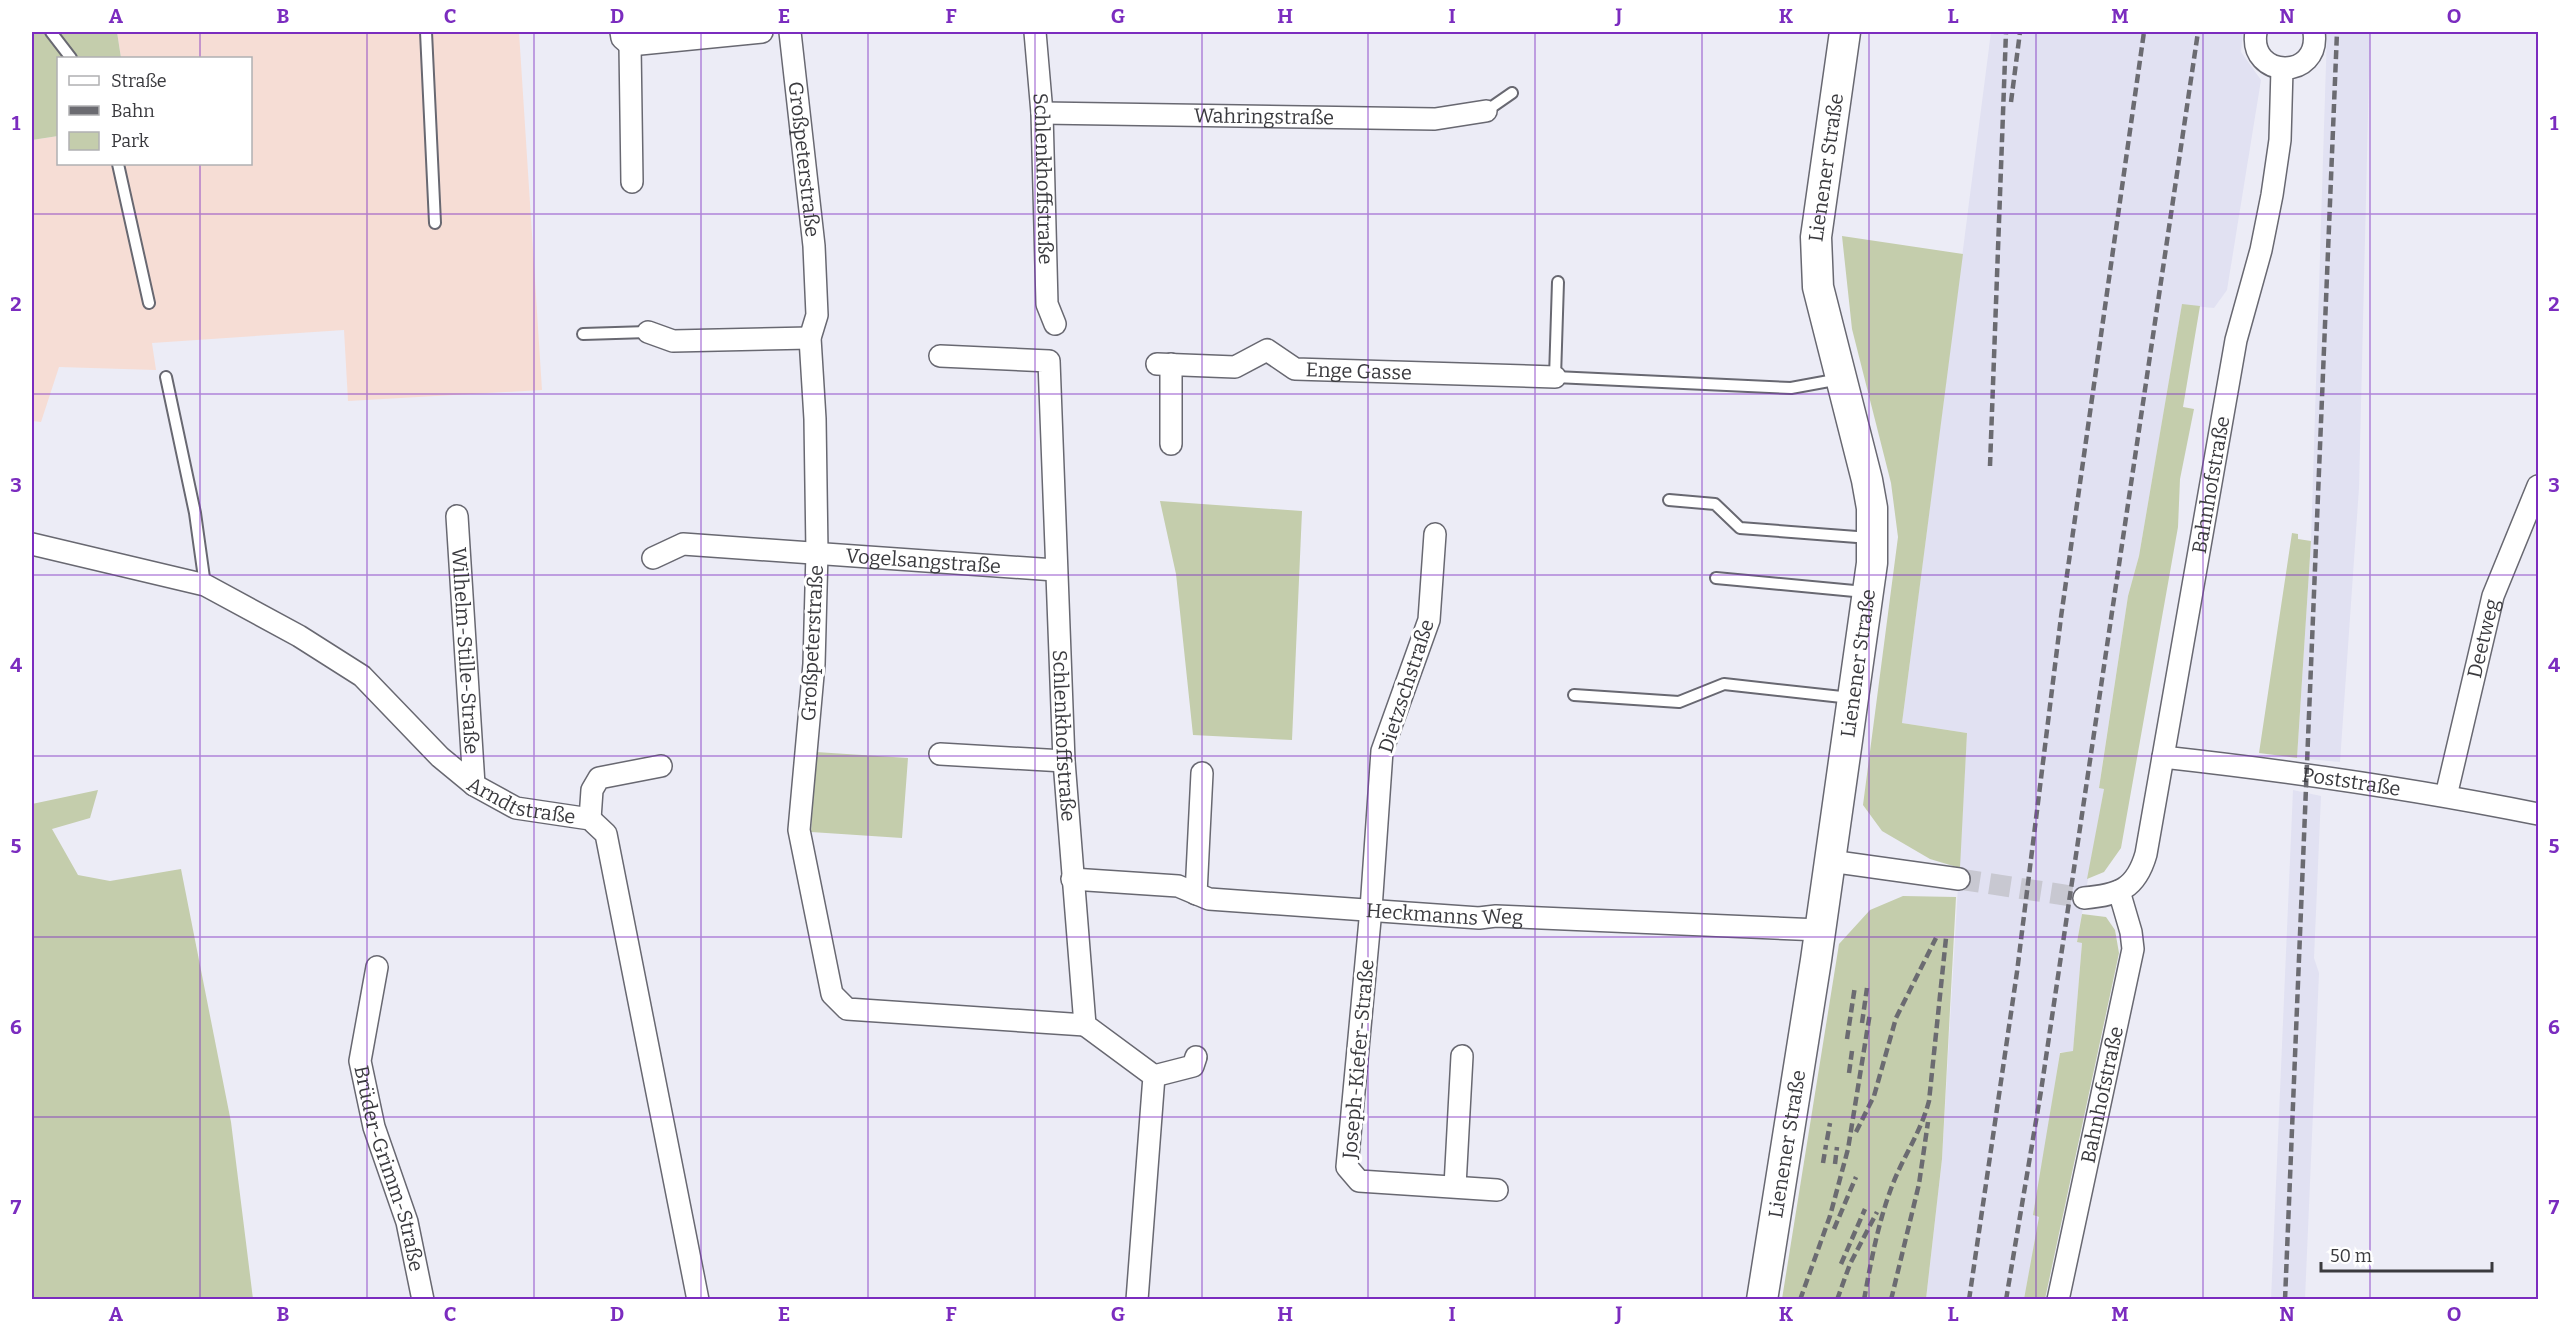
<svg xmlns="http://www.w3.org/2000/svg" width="2570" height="1331" font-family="Bitter,serif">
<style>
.built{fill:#e1e1f2}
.industrial{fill:#f6ddd5}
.green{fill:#c4cdac}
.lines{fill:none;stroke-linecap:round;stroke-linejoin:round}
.street-tunnel{stroke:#c8c8d1;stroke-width:21;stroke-dasharray:21 10;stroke-linecap:butt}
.lane-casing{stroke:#686871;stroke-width:14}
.street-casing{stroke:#686871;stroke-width:24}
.secondary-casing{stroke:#686871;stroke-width:33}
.lane{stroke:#fff;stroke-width:10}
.street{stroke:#fff;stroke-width:21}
.secondary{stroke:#fff;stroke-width:30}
.rail{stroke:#6b6b71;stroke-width:4.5;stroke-dasharray:9 4.5;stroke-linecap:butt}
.grid{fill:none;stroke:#7b2cbf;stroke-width:1.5;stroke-opacity:0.55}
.labels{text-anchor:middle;stroke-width:6;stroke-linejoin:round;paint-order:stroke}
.street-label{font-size:20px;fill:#3a3a3e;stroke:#fff}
.neatline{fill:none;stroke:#7b2cbf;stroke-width:2}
.grid-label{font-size:20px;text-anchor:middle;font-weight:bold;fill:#7b2cbf}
</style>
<rect width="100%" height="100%" fill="#ececf6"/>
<path class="built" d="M 1991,32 L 2243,32 L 2241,52 L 2261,80 L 2227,290 L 2214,308 L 2182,305 L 2139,556 L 2128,596 L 2099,787 L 2104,789 L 2077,941 L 2082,943 L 2073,1052 L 2060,1052 L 2034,1216 L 2040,1217 L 2024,1299 L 1926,1299 L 1942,1159 L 1967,733 L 1902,723 Z
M 2327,32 L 2370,32 L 2359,488 L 2340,762 L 2297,758 L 2311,541 Z
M 2293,790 L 2321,796 L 2314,958 L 2319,973 L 2305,1299 L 2271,1300 Z"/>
<path class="industrial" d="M 117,32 L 519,32 L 542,390 L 348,401 L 344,330 L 152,343 L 156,370 L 59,367 L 41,422 L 32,421 L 32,140 L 58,136 L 58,164 L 250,164 L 250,58 L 121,58 Z"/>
<path class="green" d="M 32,32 L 117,32 L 121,58 L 58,58 L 58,136 L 32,140 Z
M 1842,236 L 1963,254 L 1902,723 L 1967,733 L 1960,868 L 1930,859 L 1882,831 L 1863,805 L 1898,537 L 1891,483 L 1852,329 Z
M 2182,304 L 2200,306 L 2183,407 L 2194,409 L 2180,479 L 2178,527 L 2121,848 L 2104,872 L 2087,879 L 2104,789 L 2099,788 L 2128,596 L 2139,556 Z
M 1160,501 L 1302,511 L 1292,740 L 1193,735 L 1176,574 Z
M 2292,533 L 2298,534 L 2298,539 L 2311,541 L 2297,758 L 2259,753 Z
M 816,752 L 908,758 L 902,838 L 811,832 Z
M 98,790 L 90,818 L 52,829 L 78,875 L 110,881 L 181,869 L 231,1122 L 253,1299 L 32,1299 L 32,804 Z
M 1903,896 L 1956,897 L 1942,1159 L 1926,1299 L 1782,1299 L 1839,944 L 1870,910 Z
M 2082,914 L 2106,917 L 2115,930 L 2119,953 L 2045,1299 L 2024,1299 L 2039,1217 L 2033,1215 L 2060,1053 L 2073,1051 L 2082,943 L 2077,942 Z"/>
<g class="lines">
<path class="street-tunnel" d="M 1959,879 L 2084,898"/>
<g class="lane-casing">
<path id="lane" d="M 51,32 L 71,58
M 426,32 L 435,223
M 1486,111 L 1512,93
M 118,164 L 149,303
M 1558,282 L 1555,377 L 1791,388 L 1840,379
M 583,334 L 648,332
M 166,377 L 195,513 L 205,585
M 1669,500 L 1715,504 L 1740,528 L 1870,538
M 1716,578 L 1865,592
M 1574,695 L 1679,702 L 1724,684 L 1851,698"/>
</g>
<g class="street-casing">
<g id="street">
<path d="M 621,32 L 622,38 L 630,45 L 762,32"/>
<path id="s1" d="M 790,32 L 814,246 L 817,315 L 810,338 L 815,419 L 817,552 L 814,664 L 799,830 L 832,994 L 847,1009 L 1085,1025"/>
<path id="s2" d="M 1035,32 L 1042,113 L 1047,304 L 1055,324"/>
<path d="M 2256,32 C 2248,79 2321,81 2314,32"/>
<path d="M 630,45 L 632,182"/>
<path id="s3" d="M 1042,113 L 1435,119 L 1486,111"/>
<path d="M 648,332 L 673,341 L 810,338"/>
<path id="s4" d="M 940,356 L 1049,361 L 1064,761 L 1085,1025 L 1154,1076 L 1137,1300"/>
<path id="s5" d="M 1157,364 L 1235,367 L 1267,350 L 1295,369 L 1555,377"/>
<path d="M 1171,444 L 1171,364"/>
<path id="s6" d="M 457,516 L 474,785"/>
<path d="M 1435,534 L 1429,620 L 1382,751 L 1371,909 L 1347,1167 L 1359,1181 L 1497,1190"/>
<path id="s7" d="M 32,544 L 205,585 L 299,636 L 362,676 L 440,757 L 474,785 L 516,808 L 590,819 L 606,834 L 698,1300"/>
<path id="s8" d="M 653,558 L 683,544 L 1055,570"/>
<path d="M 940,754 L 1064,761"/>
<path id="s9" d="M 2163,757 C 2289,771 2414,789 2538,814"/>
<path id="s10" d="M 2446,796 L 2493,596 L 2538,486"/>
<path d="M 590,819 L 592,790 L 599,778 L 661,766"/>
<path d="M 1830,861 L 1959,879"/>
<path id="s11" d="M 1072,879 L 1178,886 L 1209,899 L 1479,918 L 1496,916 L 1820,930"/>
<path d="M 1196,894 L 1202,773"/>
<path id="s12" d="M 2084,898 C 2119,895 2136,889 2146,854 L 2236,340 L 2261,250 L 2272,195 L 2280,140 L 2282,69"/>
<path id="s13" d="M 377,967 L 360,1061 L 374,1127 L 407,1222 L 423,1300"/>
<path d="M 1154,1076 L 1193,1066 L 1196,1057"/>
<path d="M 1455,1186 L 1462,1056"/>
<path id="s14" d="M 2058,1300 L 2133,949 L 2131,932 L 2119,891"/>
</g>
</g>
<g class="secondary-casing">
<g id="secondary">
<path id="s15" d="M 1762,1300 L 1816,960 L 1872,563 L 1872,508 L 1867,480 L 1818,287 L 1816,237 L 1845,32"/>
</g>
</g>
<use href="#lane" class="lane"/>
<use href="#street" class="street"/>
<use href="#secondary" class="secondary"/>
<path class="rail" d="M 2011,102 L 2020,32
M 1990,466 L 2006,32
M 1862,1023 L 1867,988
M 1847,1039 L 1855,986
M 1849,1073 L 1852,1051
M 1856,1132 L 1874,1096 L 1896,1018 L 1936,938
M 1827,1140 L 1830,1123
M 1823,1163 L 1826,1145
M 1835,1164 L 1837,1147
M 1834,1229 L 1856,1177
M 1841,1264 L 1865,1209
M 1800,1300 L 1830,1216 L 1848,1149 L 1870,1013
M 1837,1300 L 1850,1264 L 1877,1212
M 1864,1300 C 1871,1261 1878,1223 1892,1186 C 1903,1157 1921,1132 1929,1101 L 1946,938
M 1891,1300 L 1919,1184 L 1928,1122
M 1969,1300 L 2017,972 L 2061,617 L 2144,32
M 2006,1300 L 2041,1091 L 2198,32
M 2285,1300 L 2337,32"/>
</g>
<path class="grid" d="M 200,32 L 200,58M 367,32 L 367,1300M 534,32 L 534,1300M 701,32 L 701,1300M 868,32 L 868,1300M 1035,32 L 1035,1300M 1202,32 L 1202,1300M 1368,32 L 1368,1300M 1535,32 L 1535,1300M 1702,32 L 1702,1300M 1869,32 L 1869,1300M 2036,32 L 2036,1300M 2203,32 L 2203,1300M 2370,32 L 2370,1300M 200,164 L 200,1300M 32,214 L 2538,214M 32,394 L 2538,394M 32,575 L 2538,575M 32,756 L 2538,756M 32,937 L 2538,937M 32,1117 L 2538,1117"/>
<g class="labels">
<g class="street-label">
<text dy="7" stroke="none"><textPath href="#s3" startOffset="222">Wahringstraße</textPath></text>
<text dy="7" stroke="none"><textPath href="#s1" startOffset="128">Großpeterstraße</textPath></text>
<text dy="7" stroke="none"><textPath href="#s15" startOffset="1148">Lienener Straße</textPath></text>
<text dy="7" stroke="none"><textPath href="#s2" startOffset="147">Schlenkhoffstraße</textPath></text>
<text dy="7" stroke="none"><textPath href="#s5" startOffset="212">Enge Gasse</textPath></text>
<text dy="7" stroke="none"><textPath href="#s12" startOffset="458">Bahnhofstraße</textPath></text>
<text dy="7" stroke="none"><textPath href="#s8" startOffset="274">Vogelsangstraße</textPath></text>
<text dy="7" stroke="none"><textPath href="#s10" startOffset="162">Deetweg</textPath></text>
<text transform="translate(812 643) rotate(-87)" y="7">Großpeterstraße</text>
<text dy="7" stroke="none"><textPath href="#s6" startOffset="135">Wilhelm-Stille-Straße</textPath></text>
<text dy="7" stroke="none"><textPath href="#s15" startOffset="644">Lienener Straße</textPath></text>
<text transform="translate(1406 686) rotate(-72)" y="7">Dietzschstraße</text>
<text dy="7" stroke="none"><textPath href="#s4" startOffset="484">Schlenkhoffstraße</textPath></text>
<text dy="7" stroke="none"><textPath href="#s9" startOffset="190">Poststraße</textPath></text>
<text dy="7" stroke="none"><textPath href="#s7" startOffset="567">Arndtstraße</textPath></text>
<text dy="7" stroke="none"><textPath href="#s11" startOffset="376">Heckmanns Weg</textPath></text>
<text transform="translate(1358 1059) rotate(-85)" y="7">Joseph-Kiefer-Straße</text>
<text dy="7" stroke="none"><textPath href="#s14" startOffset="210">Bahnhofstraße</textPath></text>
<text dy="7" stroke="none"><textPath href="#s15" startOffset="158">Lienener Straße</textPath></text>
<text dy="7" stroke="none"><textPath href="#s13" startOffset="207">Brüder-Grimm-Straße</textPath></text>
</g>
</g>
<rect width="2570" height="1331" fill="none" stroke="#ffffff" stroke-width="66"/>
<rect x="57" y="57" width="195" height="108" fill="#ffffff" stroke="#b0b0b2" stroke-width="1.5"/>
<rect x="69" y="76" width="30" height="9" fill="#ffffff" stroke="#b0b0b2" stroke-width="1.5"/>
<text x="111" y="87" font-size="18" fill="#3a3a3e">Straße</text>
<rect x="69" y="106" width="30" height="9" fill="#6b6b71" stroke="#b0b0b2" stroke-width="1.5"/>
<text x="111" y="117" font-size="18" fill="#3a3a3e">Bahn</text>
<rect x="69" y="132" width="30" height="18" fill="#c4cdac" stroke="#b0b0b2" stroke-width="1.5"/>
<text x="111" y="147" font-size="18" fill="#3a3a3e">Park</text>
<path d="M2321 1262v9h171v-9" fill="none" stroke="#3a3a3e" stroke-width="3"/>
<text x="2330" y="1262" font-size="18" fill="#3a3a3e" stroke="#ffffff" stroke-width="4.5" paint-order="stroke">50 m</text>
<rect x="33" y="33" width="2504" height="1265" class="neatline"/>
<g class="grid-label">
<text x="116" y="23">A</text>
<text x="283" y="23">B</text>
<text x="450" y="23">C</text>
<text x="617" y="23">D</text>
<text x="784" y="23">E</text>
<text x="951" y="23">F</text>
<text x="1118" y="23">G</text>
<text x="1285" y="23">H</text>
<text x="1452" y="23">I</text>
<text x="1619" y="23">J</text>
<text x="1786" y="23">K</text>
<text x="1953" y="23">L</text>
<text x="2120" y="23">M</text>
<text x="2287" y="23">N</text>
<text x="2454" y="23">O</text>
<text x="16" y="130">1</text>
<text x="2554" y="130">1</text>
<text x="16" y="311">2</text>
<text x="2554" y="311">2</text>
<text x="16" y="492">3</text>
<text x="2554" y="492">3</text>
<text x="16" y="672">4</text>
<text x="2554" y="672">4</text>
<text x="16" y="853">5</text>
<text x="2554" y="853">5</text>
<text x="16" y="1034">6</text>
<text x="2554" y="1034">6</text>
<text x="16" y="1214">7</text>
<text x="2554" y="1214">7</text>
<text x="116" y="1321">A</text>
<text x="283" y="1321">B</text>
<text x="450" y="1321">C</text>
<text x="617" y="1321">D</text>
<text x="784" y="1321">E</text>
<text x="951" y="1321">F</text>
<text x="1118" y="1321">G</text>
<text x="1285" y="1321">H</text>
<text x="1452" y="1321">I</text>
<text x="1619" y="1321">J</text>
<text x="1786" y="1321">K</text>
<text x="1953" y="1321">L</text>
<text x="2120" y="1321">M</text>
<text x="2287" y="1321">N</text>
<text x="2454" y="1321">O</text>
</g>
</svg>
